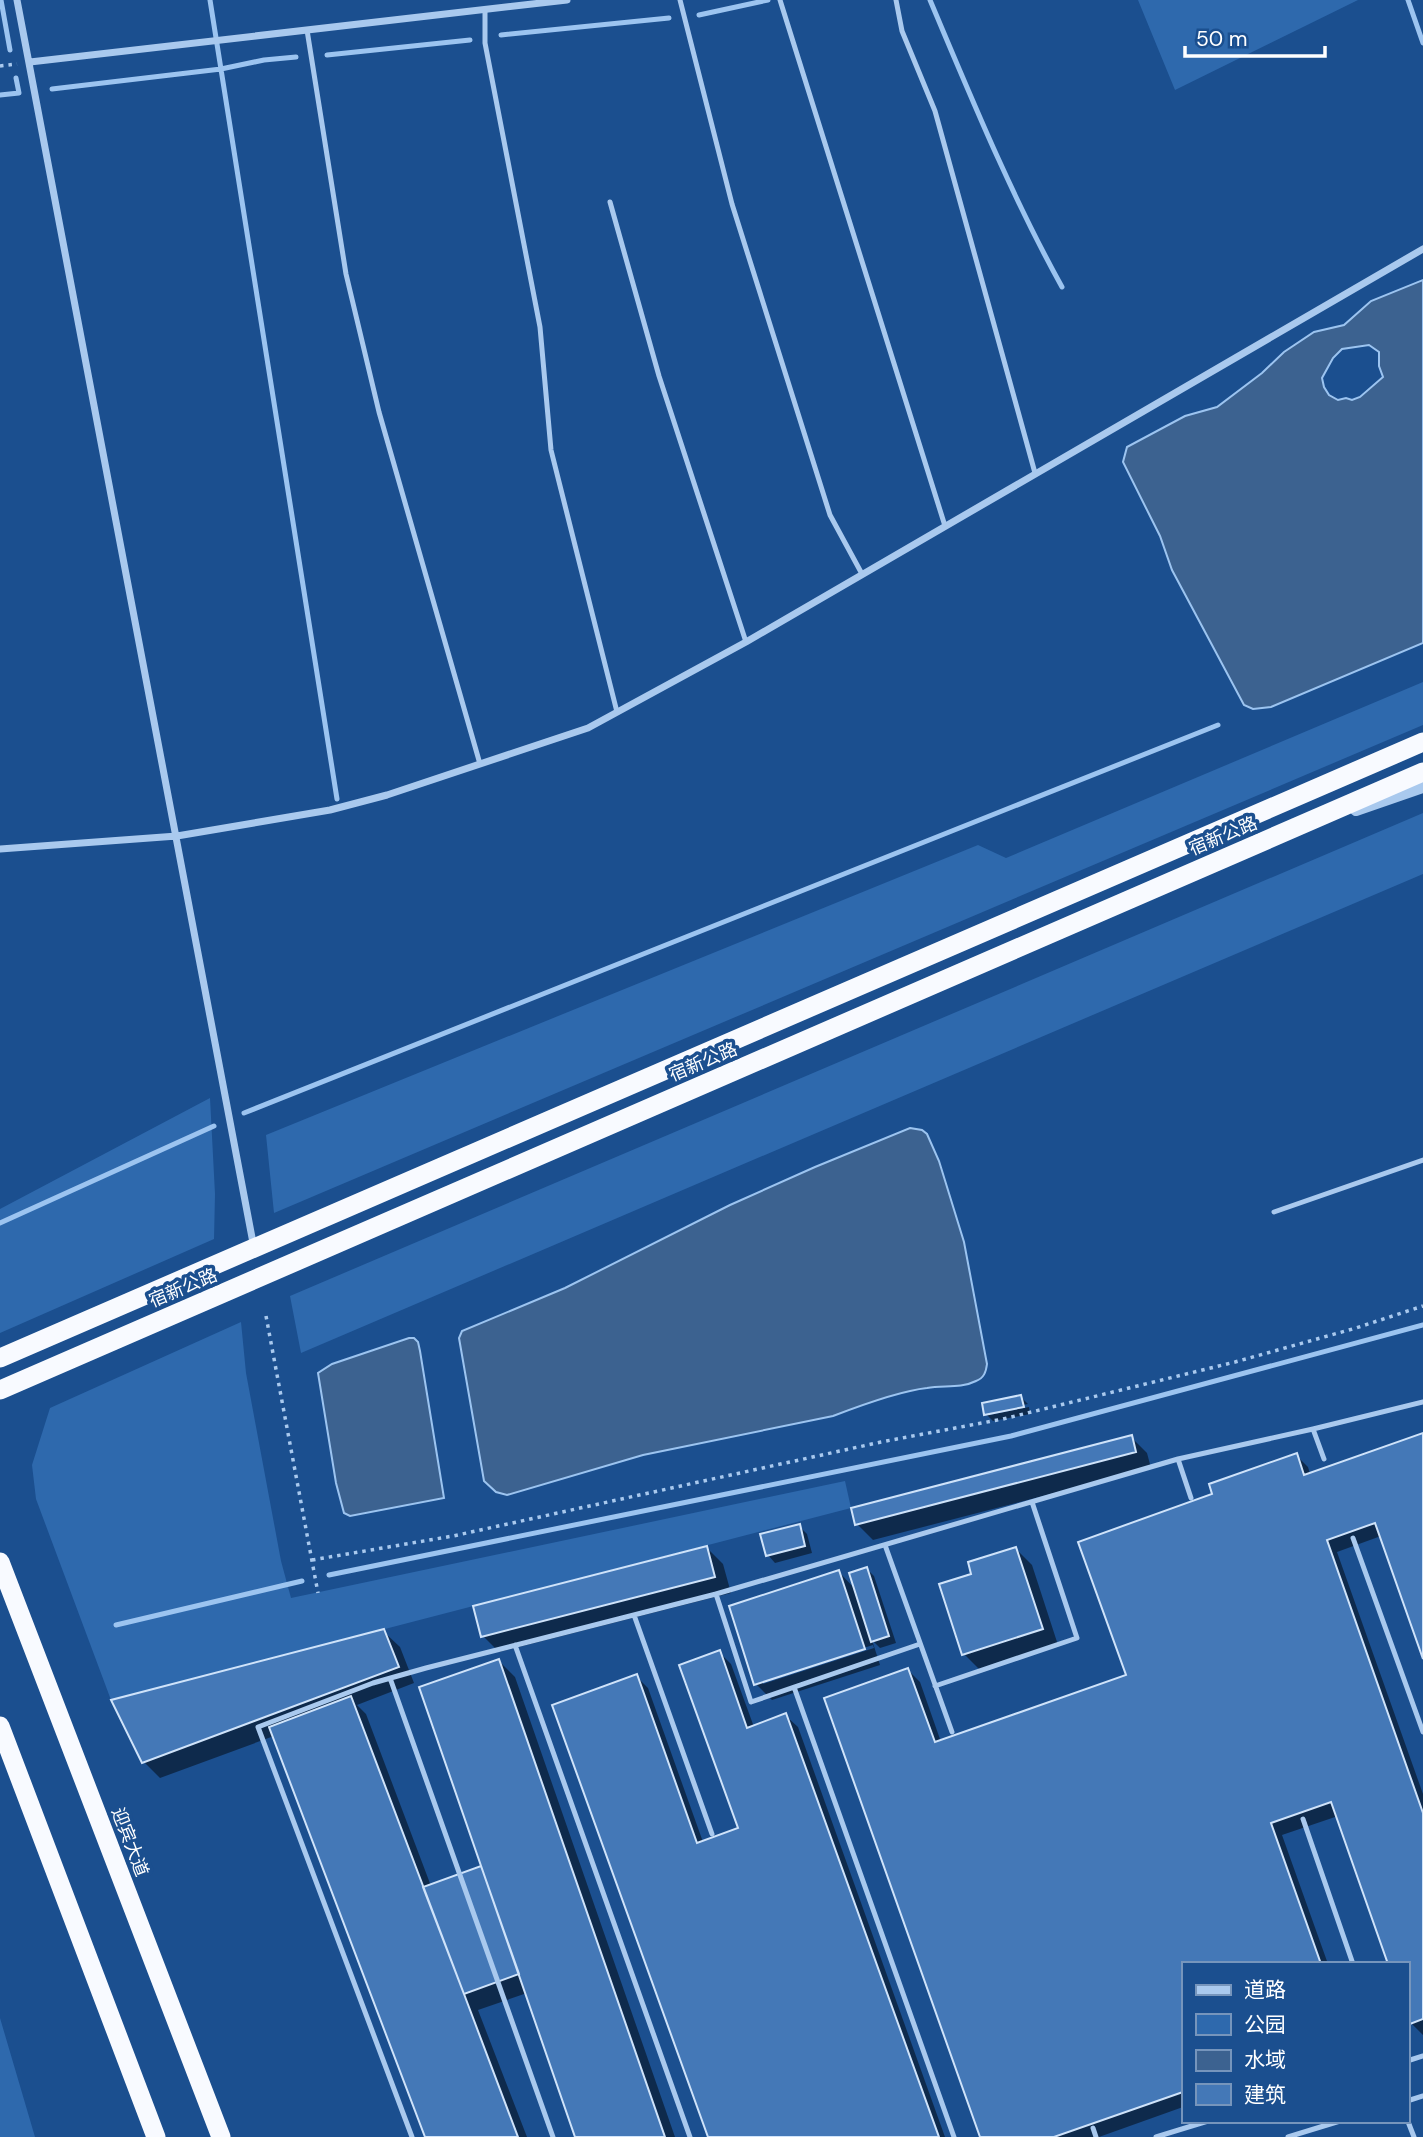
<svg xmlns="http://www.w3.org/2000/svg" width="1423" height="2137" font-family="'DM Sans','Noto Sans SC',sans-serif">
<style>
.green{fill:#2e69ad}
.water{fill:#3c6290;stroke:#9cc4f0;stroke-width:2;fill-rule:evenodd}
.shadow{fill:#0007;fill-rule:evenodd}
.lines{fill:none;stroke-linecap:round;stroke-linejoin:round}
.stream{stroke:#9cc4f0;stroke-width:5}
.building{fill:#4478b7;stroke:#cfe3fa;stroke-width:2}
.path{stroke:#a9c9ee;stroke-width:3.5;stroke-dasharray:3.5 5;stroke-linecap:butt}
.service{stroke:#a9c9ee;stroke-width:5}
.minor{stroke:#a9c9ee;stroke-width:7}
.tertiary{stroke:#a9c9ee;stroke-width:12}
.trunk{stroke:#f8faff;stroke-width:19}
.labels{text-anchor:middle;stroke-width:7;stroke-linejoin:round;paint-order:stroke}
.street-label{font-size:18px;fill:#fff;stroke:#1b4f8f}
</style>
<rect width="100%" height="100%" fill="#1b4f8f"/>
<path class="green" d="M 1138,0 L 1358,0 L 1175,90 Z
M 1423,682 L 1423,725 L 274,1213 L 266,1135 L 978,845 L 1006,858 Z
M 1423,813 L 1423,874 L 301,1353 L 290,1296 Z
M 210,1098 L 215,1194 L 214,1239 L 0,1333 L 0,1209 Z
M 241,1322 L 246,1373 L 281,1561 L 291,1598 L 845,1481 L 851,1508 L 111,1700 L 36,1499 L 32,1465 L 50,1408 Z
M 0,2018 L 35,2137 L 0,2137 Z"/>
<path class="water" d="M 1423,280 L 1423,643 L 1271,707 L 1253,709 L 1244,705 L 1172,570 L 1160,536 L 1123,462 L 1127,447 L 1185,416 L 1217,407 L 1262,373 L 1284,352 L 1314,332 L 1344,325 L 1371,301 ZM 1369,345 L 1379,352 L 1379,366 L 1383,377 L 1360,397 L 1352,400 L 1346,398 L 1338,400 L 1329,395 L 1324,387 L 1322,378 L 1333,358 L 1342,349 Z
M 910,1128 L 922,1130 L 927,1134 L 939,1161 L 964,1242 L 987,1364 C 986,1372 984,1378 976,1381 C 960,1389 944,1385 927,1388 C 899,1391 859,1406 833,1416 L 643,1455 L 507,1495 L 496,1492 L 484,1481 L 459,1338 L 462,1331 L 565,1288 L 730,1205 L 815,1167 Z
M 409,1338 L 414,1338 L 418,1342 L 420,1351 L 444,1498 L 350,1516 L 344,1513 L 336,1483 L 318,1373 L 332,1364 Z"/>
<path class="shadow" d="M 1021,1397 L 1028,1404 L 989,1412 L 989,1415 L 1029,1407 L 1030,1414 L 993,1421 L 986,1414 L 984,1404 Z
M 1423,1435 L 1423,1653 L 1381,1536 L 1337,1552 L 1423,1794 L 1423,2035 L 1411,2023 L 1407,1964 L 1338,1816 L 1282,1835 L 1328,1964 L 1183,1964 L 1183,2107 L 1099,2137 L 982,2137 L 908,1670 L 920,1682 L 941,1742 L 1128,1676 L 1214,1495 L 1296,1455 L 1308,1467 L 1310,1474 Z
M 1131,1437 L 1147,1453 L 1151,1468 L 873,1540 L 857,1524 Z
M 799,1526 L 807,1534 L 812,1553 L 775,1563 L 768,1555 Z
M 707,1548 L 723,1564 L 731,1593 L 499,1652 L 483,1636 Z
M 1016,1549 L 1032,1565 L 1058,1645 L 980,1670 L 964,1654 L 973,1575 Z
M 867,1569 L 874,1576 L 896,1643 L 880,1648 L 872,1640 L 880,1665 L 772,1700 L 756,1684 L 839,1572 L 856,1590 ZM 873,1645 L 874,1648 L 763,1684 L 763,1680 Z
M 383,1631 L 400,1647 L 414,1683 L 357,1705 L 366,1714 L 431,1886 L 483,1867 L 499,1661 L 515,1677 L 675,2137 L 577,2137 L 527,1993 L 478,2010 L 527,2137 L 427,2137 L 274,1736 L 160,1778 L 144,1762 Z
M 719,1652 L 731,1664 L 754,1727 L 786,1716 L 798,1727 L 945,2137 L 709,2137 L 636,1676 L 648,1688 L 703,1842 L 740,1829 Z"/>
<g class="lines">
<path class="stream" d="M 1,0 L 10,50
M 210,0 L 337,799
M 930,0 C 971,97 1011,195 1062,287
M 1408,0 L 1423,43
M 699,15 L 768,0
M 501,35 L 669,18
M 327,55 L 470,40
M 52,89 L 221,69 L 264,60 L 296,57
M 0,95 L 19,93 L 16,78
M 244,1113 L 1218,725
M 0,1223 L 214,1126
M 329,1575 L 1011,1436 L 1423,1325
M 116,1625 L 302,1581"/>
</g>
<path class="building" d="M 1021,1395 L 1024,1407 L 984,1415 L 982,1403 Z
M 1423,1433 L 1423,1659 L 1375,1523 L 1327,1540 L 1423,1813 L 1423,2019 L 1410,2024 L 1407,2017 L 1407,1964 L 1388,1964 L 1331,1802 L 1271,1823 L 1321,1964 L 1183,1964 L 1183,2092 L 1054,2137 L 980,2137 L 824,1698 L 908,1668 L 935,1742 L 1126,1675 L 1078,1542 L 1212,1494 L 1209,1484 L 1297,1453 L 1304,1475 Z
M 1132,1435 L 1136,1452 L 855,1525 L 851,1508 Z
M 800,1524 L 805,1546 L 766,1556 L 760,1534 Z
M 707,1546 L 715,1577 L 481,1637 L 473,1606 Z
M 1016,1547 L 1043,1629 L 962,1655 L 939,1584 L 971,1574 L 968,1562 Z
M 867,1567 L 889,1636 L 871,1642 L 849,1573 Z
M 839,1570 L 865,1649 L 754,1685 L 729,1606 Z
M 384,1629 L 399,1667 L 142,1763 L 111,1700 Z
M 720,1650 L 747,1728 L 786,1713 L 939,2137 L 708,2137 L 552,1705 L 637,1674 L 697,1843 L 738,1828 L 679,1665 Z
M 499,1659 L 665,2137 L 575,2137 L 419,1687 Z
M 351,1696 L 464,1994 L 518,2137 L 425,2137 L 269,1727 Z
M 481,1866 L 519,1974 L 464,1994 L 423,1887 Z"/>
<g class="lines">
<path class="path" d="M 0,66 L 17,64
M 266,1316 L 318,1593
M 312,1560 L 453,1536 L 881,1442 L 1003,1419 L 1235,1362 L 1356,1328 L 1423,1306"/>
<path class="service" d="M 680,0 L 732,204 L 830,515 L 862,574
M 780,0 L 945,526
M 896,0 L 902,31 L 935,111 L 1035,473
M 485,10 L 485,43 L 540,327 L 551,450 L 617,712
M 307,30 L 346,274 L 379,412 L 480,764
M 610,202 L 659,376 L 746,642
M 1274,1212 L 1423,1160
M 1313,1429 L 1324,1459
M 1178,1459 L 1191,1498
M 1353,1538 L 1423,1732
M 885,1545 L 952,1732
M 716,1594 L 751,1702 L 920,1644
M 634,1615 L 712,1834
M 515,1645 L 690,2137
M 390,1678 L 553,2137
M 935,1686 L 1077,1638 L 1032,1502
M 794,1687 L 954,2137
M 1303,1819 L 1353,1964
M 1407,2061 L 1423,2056
M 1407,2101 L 1423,2096
M 1407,2119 L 1414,2137
M 1093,2128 L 1096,2137
M 412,2137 L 258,1727 L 373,1683 L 426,1668 L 716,1594 L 1178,1459 L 1313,1429 L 1423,1402
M 1156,2137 L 1208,2121
M 1288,2137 L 1340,2121"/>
<path class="minor" d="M 17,0 L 254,1248
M 30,62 L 567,0
M 0,849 L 177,836 L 330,810 L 387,795 L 588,728 L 746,642 L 1423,249"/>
<path class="tertiary" d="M 1356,810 L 1423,787"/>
<path class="trunk" d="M 0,1358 L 1423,742
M 0,1390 L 1423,772
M 0,1562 L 221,2137
M 0,1726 L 156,2137"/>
</g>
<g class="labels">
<g class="street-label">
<text transform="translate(1223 836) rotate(-23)" y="6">宿新公路</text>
<text transform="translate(703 1062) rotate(-23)" y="6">宿新公路</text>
<text transform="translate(183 1288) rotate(-23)" y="6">宿新公路</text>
<text transform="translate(130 1842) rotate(69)" y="6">迎宾大道</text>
</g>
</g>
<rect x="1182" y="1962" width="228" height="161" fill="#1b4f8f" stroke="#7695bc" stroke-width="2"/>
<rect x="1196" y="1985" width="35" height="10" fill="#a9c9ee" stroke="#7695bc" stroke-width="2"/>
<text x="1244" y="1997" font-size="21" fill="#ffffff">道路</text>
<rect x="1196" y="2014" width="35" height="21" fill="#2e69ad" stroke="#7695bc" stroke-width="2"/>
<text x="1244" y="2032" font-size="21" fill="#ffffff">公园</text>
<rect x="1196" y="2050" width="35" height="21" fill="#3c6290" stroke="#7695bc" stroke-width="2"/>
<text x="1244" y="2067" font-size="21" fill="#ffffff">水域</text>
<rect x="1196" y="2084" width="35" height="21" fill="#4478b7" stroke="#7695bc" stroke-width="2"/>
<text x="1244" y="2102" font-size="21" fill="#ffffff">建筑</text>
<path d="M1185 46v10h140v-10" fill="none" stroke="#ffffff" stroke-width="3.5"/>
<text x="1196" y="46" font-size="21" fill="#ffffff" stroke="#1b4f8f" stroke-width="5" paint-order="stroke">50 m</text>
</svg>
